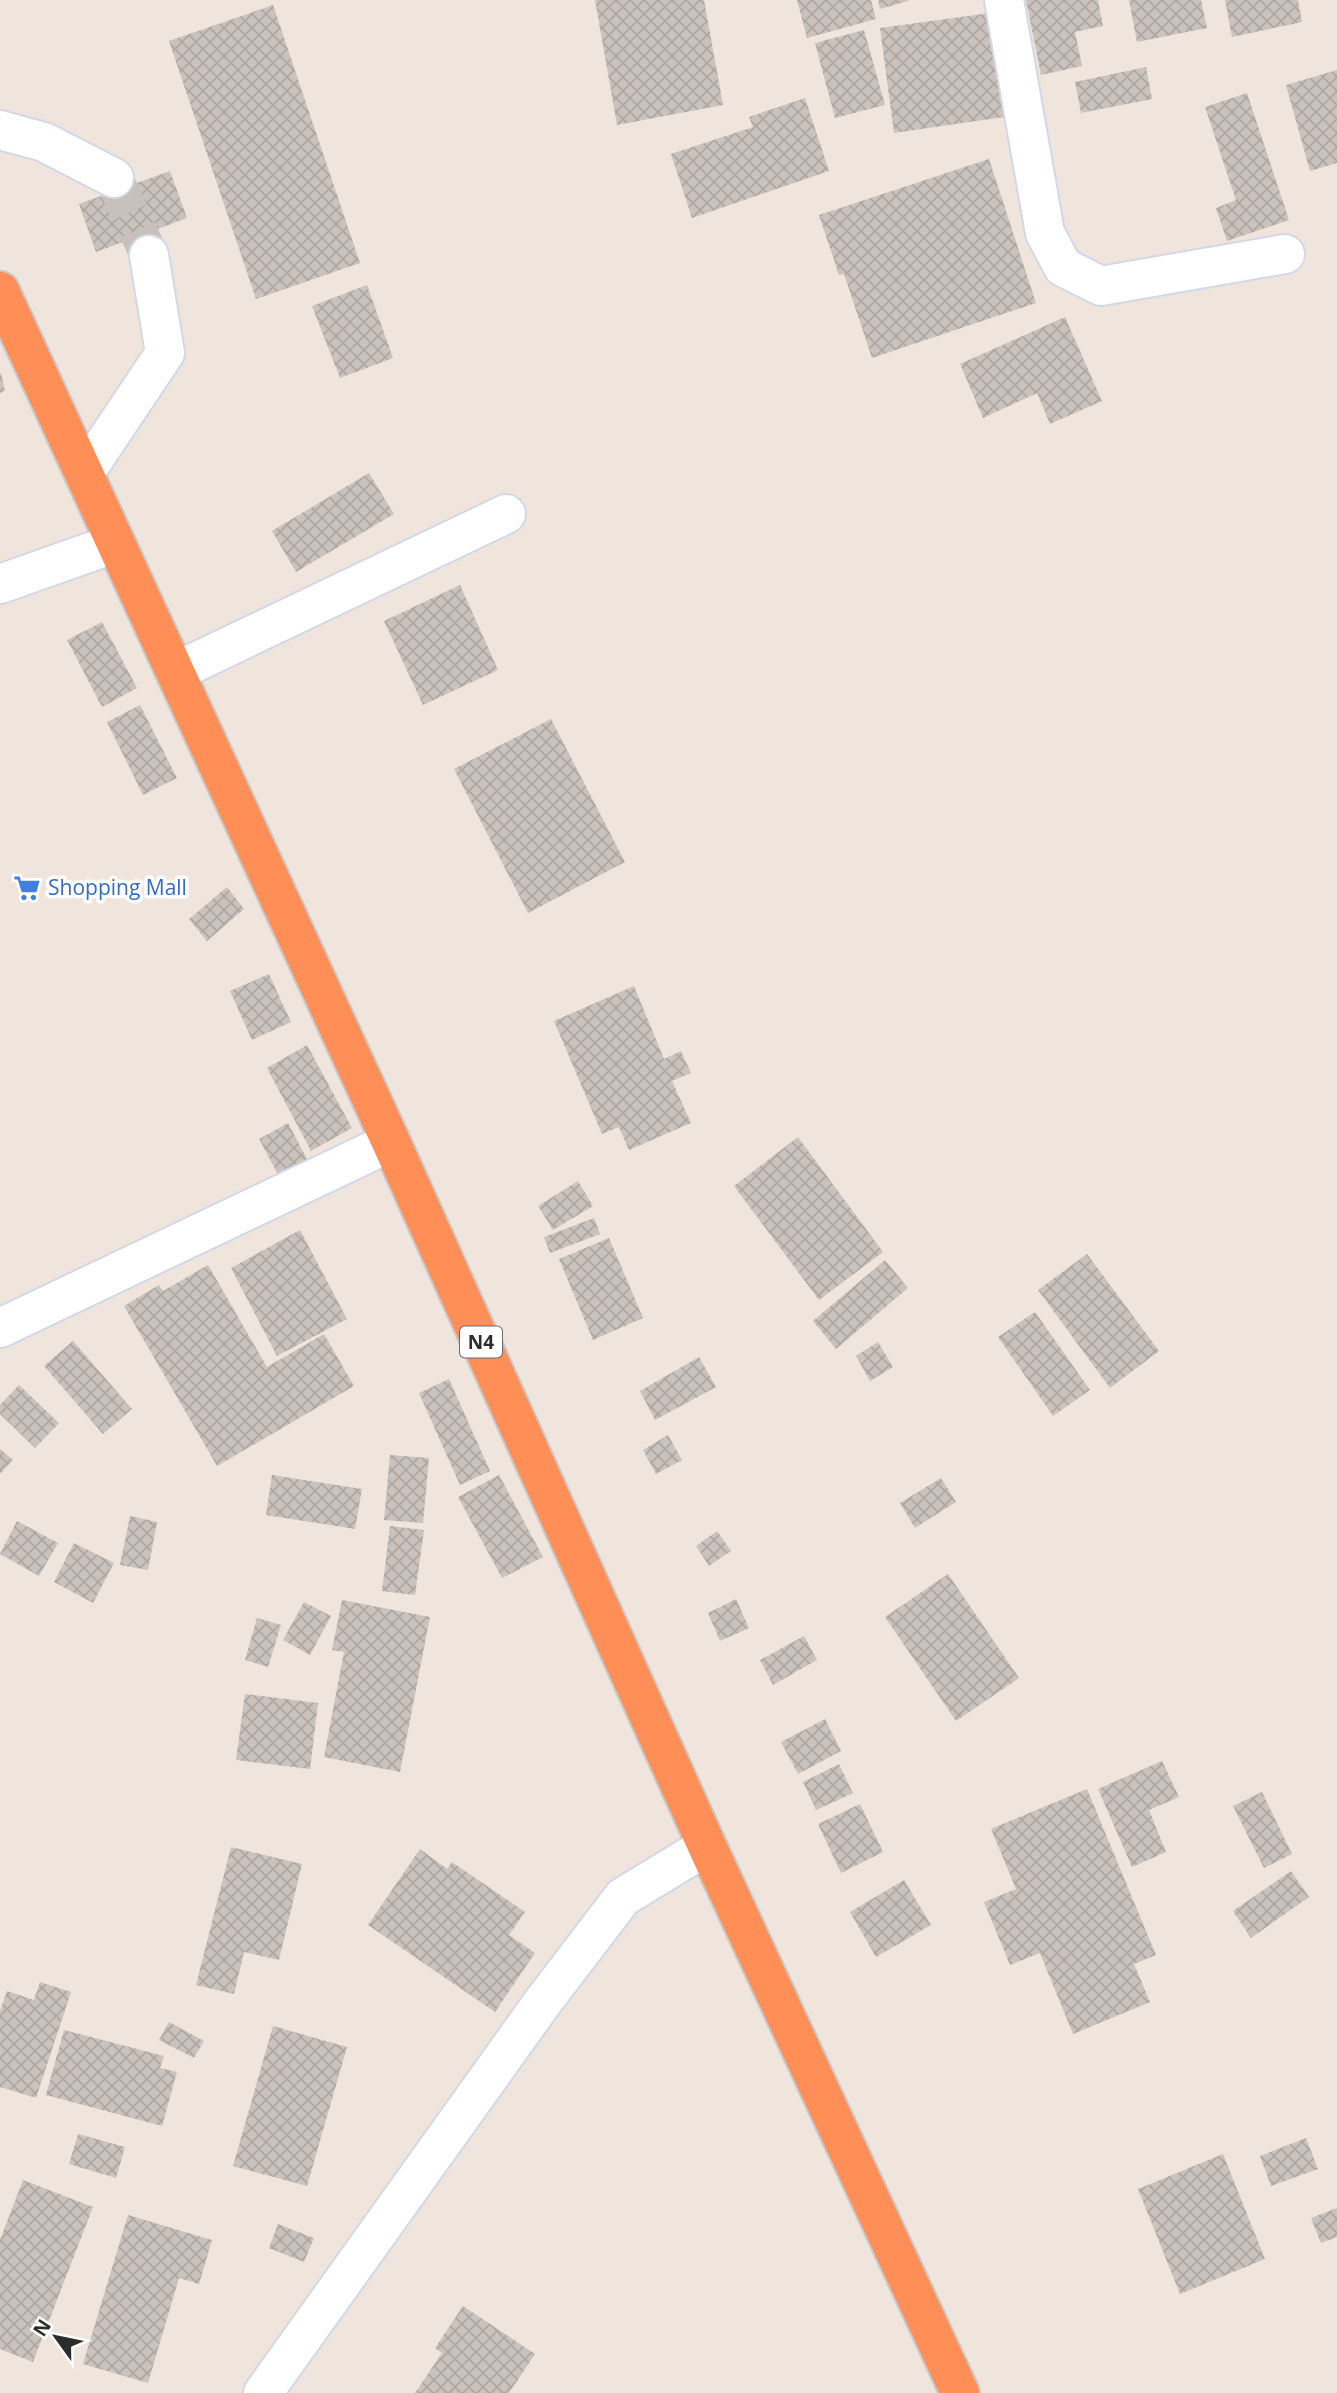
<svg xmlns="http://www.w3.org/2000/svg" width="1337" height="2393" font-family="'Open Sans',sans-serif">
<style>
.building{fill:url(#building-cross-hatch)}
.lines{fill:none;stroke-linecap:round;stroke-linejoin:round}
.minor-tunnel{stroke:#c8c0ba;stroke-width:38;stroke-dasharray:38 19;stroke-linecap:butt}
.minor-casing{stroke:#d2d8e6;stroke-width:42}
.highway-casing{stroke:#c8c8c8;stroke-width:42}
.minor{stroke:#fff;stroke-width:38}
.highway{stroke:#ff8f57;stroke-width:38}
.labels{text-anchor:middle;stroke-width:7;stroke-linejoin:round;paint-order:stroke}
.shield{fill:#fff;stroke:#6b6b6b;stroke-width:2}
.shield-label{font-size:19px;font-weight:bold;fill:#2c2c2c}
.shop-label{font-size:21px;fill:#366cbe;stroke:#fff;text-anchor:start}
</style>
<defs>
<pattern id="building-cross-hatch" width="8" height="8" patternUnits="userSpaceOnUse" patternTransform="scale(1.75)"><rect width="8" height="8" fill="#cac2bc"/><path d="M0 0l8 8M0 8l8-8" fill="none" stroke="#aea7a2"/></pattern>
</defs>
<rect width="100%" height="100%" fill="#efe5dd"/>
<path class="building" d="M 595,0 L 704,0 L 723,105 L 617,125 Z
M 797,0 L 871,0 L 876,19 L 807,38 Z
M 878,0 L 908,0 L 908,1 L 880,9 Z
M 1026,0 L 1098,0 L 1103,26 L 1075,32 L 1082,66 L 1041,75 Z
M 1129,0 L 1201,0 L 1207,28 L 1137,42 Z
M 1225,0 L 1298,0 L 1302,22 L 1232,37 Z
M 273,5 L 360,263 L 256,299 L 169,41 Z
M 990,13 L 1004,117 L 894,133 L 880,28 Z
M 864,30 L 885,105 L 835,118 L 815,43 Z
M 1146,67 L 1152,99 L 1081,113 L 1075,82 Z
M 1337,70 L 1337,163 L 1310,171 L 1286,85 Z
M 1247,93 L 1289,220 L 1227,241 L 1216,208 L 1236,200 L 1205,107 Z
M 805,98 L 829,171 L 692,218 L 671,154 L 753,127 L 749,117 Z
M 989,159 L 1036,303 L 872,358 L 844,274 L 839,275 L 819,215 Z
M 170,171 L 187,218 L 96,252 L 79,204 Z
M 367,285 L 393,358 L 340,378 L 312,306 Z
M 1065,317 L 1102,401 L 1050,424 L 1037,393 L 983,418 L 960,364 Z
M 1,373 L 5,391 L 0,393 L 0,374 Z
M 369,473 L 394,514 L 296,572 L 272,531 Z
M 460,585 L 498,670 L 423,705 L 384,621 Z
M 102,622 L 137,688 L 102,707 L 67,640 Z
M 140,705 L 177,778 L 143,795 L 107,722 Z
M 551,719 L 625,862 L 528,913 L 454,769 Z
M 227,887 L 244,909 L 207,941 L 189,919 Z
M 269,974 L 291,1022 L 252,1040 L 230,991 Z
M 634,986 L 664,1059 L 681,1051 L 691,1073 L 672,1081 L 691,1123 L 629,1150 L 619,1127 L 602,1134 L 554,1021 Z
M 307,1045 L 352,1128 L 311,1151 L 267,1068 Z
M 288,1123 L 309,1163 L 280,1178 L 259,1139 Z
M 798,1137 L 883,1252 L 819,1300 L 734,1186 Z
M 578,1181 L 593,1206 L 553,1230 L 538,1206 Z
M 594,1218 L 600,1234 L 550,1253 L 544,1237 Z
M 300,1230 L 347,1319 L 277,1356 L 231,1268 Z
M 609,1238 L 643,1318 L 593,1340 L 559,1259 Z
M 1087,1254 L 1159,1351 L 1110,1388 L 1038,1290 Z
M 885,1260 L 908,1288 L 836,1349 L 813,1321 Z
M 208,1265 L 267,1367 L 324,1334 L 354,1386 L 217,1466 L 124,1306 L 159,1285 L 163,1291 Z
M 1035,1312 L 1090,1390 L 1053,1416 L 998,1337 Z
M 73,1341 L 132,1409 L 103,1434 L 44,1366 Z
M 878,1342 L 893,1367 L 870,1381 L 856,1356 Z
M 699,1357 L 716,1387 L 655,1420 L 640,1391 Z
M 449,1379 L 490,1471 L 460,1485 L 419,1393 Z
M 19,1385 L 59,1423 L 35,1448 L 0,1414 L 0,1405 Z
M 668,1435 L 682,1460 L 656,1474 L 643,1450 Z
M 0,1449 L 13,1460 L 0,1474 Z
M 390,1455 L 429,1458 L 423,1523 L 384,1520 Z
M 272,1475 L 362,1489 L 355,1529 L 266,1515 Z
M 499,1475 L 543,1557 L 502,1578 L 458,1497 Z
M 941,1478 L 956,1502 L 915,1528 L 900,1503 Z
M 130,1516 L 157,1522 L 148,1570 L 120,1565 Z
M 17,1521 L 58,1543 L 39,1576 L 0,1554 Z
M 390,1526 L 424,1530 L 415,1595 L 382,1591 Z
M 717,1531 L 731,1551 L 709,1566 L 696,1546 Z
M 74,1543 L 114,1563 L 93,1603 L 54,1582 Z
M 948,1574 L 1019,1678 L 956,1721 L 885,1617 Z
M 736,1599 L 749,1628 L 720,1641 L 708,1613 Z
M 342,1600 L 430,1617 L 400,1772 L 324,1757 L 344,1652 L 332,1650 Z
M 304,1602 L 331,1616 L 310,1655 L 283,1640 Z
M 257,1618 L 281,1625 L 268,1667 L 245,1660 Z
M 804,1636 L 817,1660 L 773,1685 L 760,1660 Z
M 245,1694 L 318,1703 L 310,1769 L 236,1760 Z
M 825,1719 L 841,1751 L 798,1774 L 781,1742 Z
M 1162,1761 L 1179,1797 L 1149,1810 L 1166,1852 L 1132,1867 L 1098,1789 Z
M 839,1764 L 853,1793 L 816,1810 L 803,1782 Z
M 1087,1789 L 1156,1955 L 1134,1964 L 1150,2002 L 1073,2034 L 1040,1953 L 1010,1965 L 984,1902 L 1016,1889 L 991,1829 Z
M 1262,1792 L 1292,1854 L 1264,1868 L 1233,1806 Z
M 860,1804 L 883,1852 L 841,1873 L 818,1824 Z
M 231,1847 L 302,1864 L 279,1960 L 244,1952 L 234,1994 L 196,1985 Z
M 420,1849 L 447,1869 L 452,1862 L 525,1912 L 509,1935 L 535,1953 L 495,2012 L 368,1925 Z
M 1291,1871 L 1309,1897 L 1251,1938 L 1233,1911 Z
M 904,1880 L 931,1925 L 876,1957 L 850,1912 Z
M 40,1982 L 71,1992 L 36,2098 L 0,2087 L 0,2011 L 7,1991 L 34,2000 Z
M 169,2022 L 204,2041 L 194,2058 L 159,2040 Z
M 273,2026 L 347,2047 L 307,2186 L 233,2166 Z
M 64,2030 L 164,2056 L 160,2068 L 177,2072 L 162,2126 L 46,2095 Z
M 78,2134 L 125,2147 L 116,2178 L 69,2164 Z
M 1306,2138 L 1318,2169 L 1271,2186 L 1260,2156 Z
M 1223,2154 L 1265,2259 L 1180,2294 L 1138,2189 Z
M 23,2180 L 93,2207 L 33,2362 L 0,2349 L 0,2240 Z
M 1337,2208 L 1337,2237 L 1321,2243 L 1311,2218 Z
M 128,2215 L 212,2240 L 199,2284 L 179,2278 L 148,2383 L 83,2364 Z
M 278,2224 L 314,2238 L 304,2262 L 269,2248 Z
M 463,2306 L 535,2354 L 509,2393 L 415,2393 L 442,2353 L 435,2348 Z"/>
<g class="lines">
<path class="minor-tunnel" d="M 114,178 L 149,255"/>
<g class="minor-casing">
<path id="minor" d="M 1004,0 L 1045,233 L 1063,267 L 1101,286 L 1285,254
M 0,130 L 44,142 L 114,178
M 84,474 L 165,353 L 149,255
M 0,584 L 116,543
M 175,672 L 506,514
M 0,1328 L 391,1142
M 263,2393 L 542,2003 L 623,1897 L 707,1846"/>
</g>
<g class="highway-casing">
<path id="highway" d="M 0,291 L 391,1142 L 707,1846 L 960,2393"/>
</g>
<use href="#minor" class="minor"/>
<use href="#highway" class="highway"/>
</g>
<defs>
<g id="supermarket-bare" transform="scale(2.1)"><path d="M-6-5.5h2.5l.6 2H6L4.5 2H-2.5L-4.4-4H-6ZM-1.5 3.2a1.3 1.3 0 1 0 .1 0ZM3 3.2a1.3 1.3 0 1 0 .1 0Z" fill="#3f7fe0" stroke="#fff" stroke-width="2.5" paint-order="stroke"/></g>
</defs>
<g fill-rule="evenodd">
<use href="#supermarket-bare" x="27" y="888"/>
</g>
<g class="labels">
<rect class="shield" x="460" y="1326.5" width="42" height="31" rx="5"/>
<g class="shield-label">
<text x="481" y="1349">N4</text>
</g>
<g class="shop-label">
<text x="48" y="895">Shopping Mall</text>
</g>
</g>
<g transform="translate(56 2337) rotate(303)" stroke="#ffffff" stroke-width="5" paint-order="stroke">
<path d="M0-5L12 26L0 18L-12 26Z" fill="#2c2c2c"/>
<text y="-10" font-size="19" font-weight="bold" text-anchor="middle" fill="#2c2c2c">N</text>
</g>
</svg>
